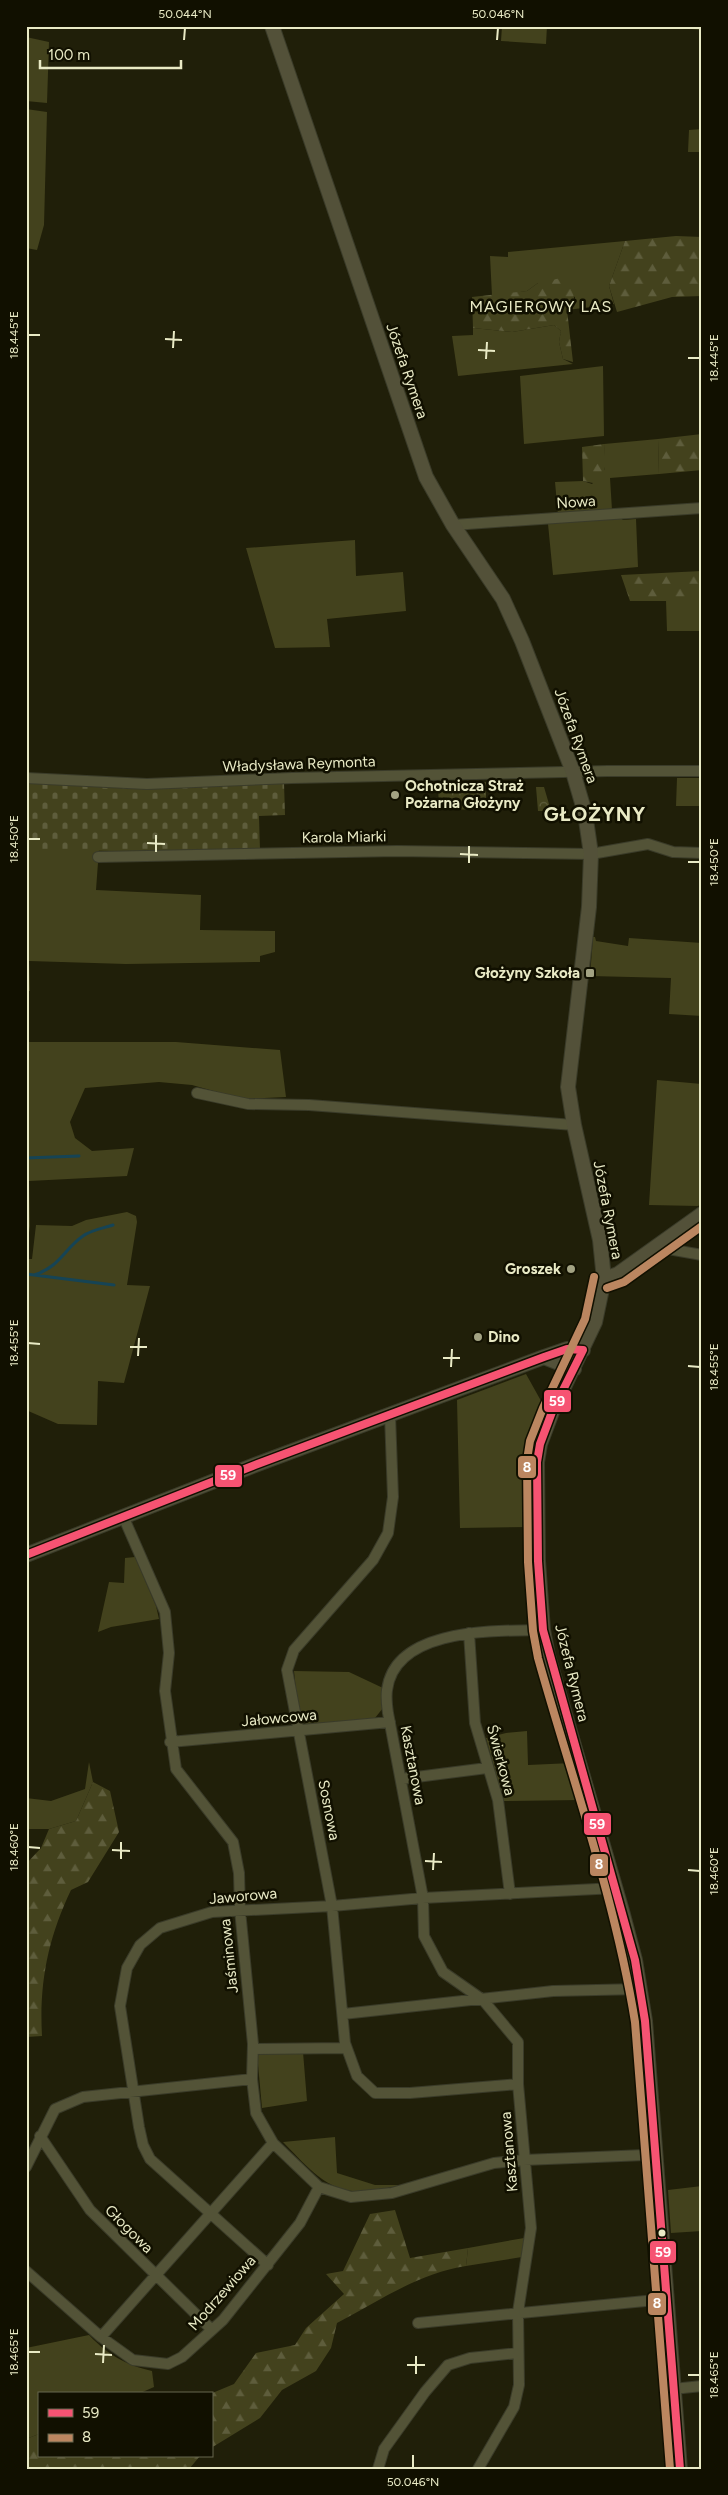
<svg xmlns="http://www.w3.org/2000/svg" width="728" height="2495" font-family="Figtree,sans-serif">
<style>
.grass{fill:#43421d}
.forest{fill:url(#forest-firs)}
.cemetery{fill:url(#cemetery-stones)}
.park{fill:url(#park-crowns)}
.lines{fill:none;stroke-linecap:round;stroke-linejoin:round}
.stream{stroke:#164455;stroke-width:3}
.street-casing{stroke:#3a3b29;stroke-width:12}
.secondary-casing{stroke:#3a3b29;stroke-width:16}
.street{stroke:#535337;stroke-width:10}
.secondary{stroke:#535139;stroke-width:14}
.bus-1-casing{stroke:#111000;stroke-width:11}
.bus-2-casing{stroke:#111000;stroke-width:11}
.bus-1{stroke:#f65372;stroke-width:8}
.bus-2{stroke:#bb8660;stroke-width:8}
.ticks{fill:none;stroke:#e9eac5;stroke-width:2}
.poi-dot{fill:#a3a383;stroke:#111000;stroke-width:2}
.bus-dot{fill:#e9eac5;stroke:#111000;stroke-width:2}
.labels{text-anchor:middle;stroke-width:5;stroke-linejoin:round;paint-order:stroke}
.street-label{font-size:15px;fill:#e9eac5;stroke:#111000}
.poi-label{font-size:15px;font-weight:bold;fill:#e9eac5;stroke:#111000;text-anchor:start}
.neighbourhood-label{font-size:16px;letter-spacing:1px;fill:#e9eac5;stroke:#111000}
.district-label{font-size:20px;font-weight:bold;letter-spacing:1px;fill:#e9eac5;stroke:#111000}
.line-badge{stroke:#111000;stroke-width:2}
.badge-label{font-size:14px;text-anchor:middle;font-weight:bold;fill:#fff}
.neatline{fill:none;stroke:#e9eac5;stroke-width:2}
.ticks-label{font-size:12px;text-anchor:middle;fill:#e9eac5}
</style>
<defs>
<pattern id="forest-firs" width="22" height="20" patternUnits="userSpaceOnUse" patternTransform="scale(1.25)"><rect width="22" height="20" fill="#43421d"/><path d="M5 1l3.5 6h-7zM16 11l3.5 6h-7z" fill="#5e5d3c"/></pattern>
<pattern id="cemetery-stones" width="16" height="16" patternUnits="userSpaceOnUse" patternTransform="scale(1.25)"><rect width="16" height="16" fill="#43421d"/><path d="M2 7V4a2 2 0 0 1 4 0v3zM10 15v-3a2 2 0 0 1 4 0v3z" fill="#5e5d3c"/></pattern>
<pattern id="park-crowns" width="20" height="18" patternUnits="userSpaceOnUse" patternTransform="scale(1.25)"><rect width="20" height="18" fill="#43421d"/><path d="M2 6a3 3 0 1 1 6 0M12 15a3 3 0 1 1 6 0" fill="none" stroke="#5e5d3c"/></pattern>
</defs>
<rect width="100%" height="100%" fill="#201f09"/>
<path class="grass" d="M 502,26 L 547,26 L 546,44 L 501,41 Z
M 582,26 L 702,26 L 702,30 L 691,29 Z
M 26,37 L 49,42 L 47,103 L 26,101 Z
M 26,109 L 47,112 L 44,225 L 37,250 L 26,248 Z
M 702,129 L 702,152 L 688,152 L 689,130 Z
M 625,241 L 609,286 L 614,304 L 575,309 L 575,297 L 538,283 L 527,291 L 492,296 L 490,256 L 508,257 L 508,252 Z
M 554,325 L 561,331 L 559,342 L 563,359 L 573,364 L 458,376 L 452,336 L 473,335 L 473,328 L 512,332 Z
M 603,366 L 604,436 L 524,444 L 520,376 Z
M 658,439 L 659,474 L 610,478 L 612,510 L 558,515 L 555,482 L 583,481 L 592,484 L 605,469 L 604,444 Z
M 619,517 L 623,520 L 636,519 L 638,567 L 553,575 L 548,524 Z
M 355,540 L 356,576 L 403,572 L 406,611 L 327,619 L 330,647 L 275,648 L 246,548 Z
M 666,601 L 702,601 L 702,631 L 667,631 Z
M 677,778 L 702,778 L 702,806 L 676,806 Z
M 26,848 L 99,849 L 96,890 L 201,895 L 200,930 L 275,931 L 275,952 L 260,956 L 260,962 L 126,964 L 29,961 L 30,991 L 26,991 Z
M 593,937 L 595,937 L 596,941 L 628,946 L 629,938 L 702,943 L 702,1016 L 669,1014 L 671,978 L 590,976 Z
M 26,1042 L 176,1042 L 280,1050 L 286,1097 L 242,1099 L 192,1085 L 159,1082 L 85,1088 L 70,1122 L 75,1138 L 92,1151 L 134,1148 L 127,1176 L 29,1181 L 30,1226 L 29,1233 L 26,1233 Z
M 657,1080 L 702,1084 L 702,1203 L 698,1206 L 649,1205 Z
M 127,1212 L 136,1216 L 137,1222 L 127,1285 L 150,1286 L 124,1383 L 98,1381 L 97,1425 L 58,1424 L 26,1410 L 26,1259 L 32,1259 L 36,1225 L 72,1226 L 86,1220 Z
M 526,1374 L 545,1408 L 535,1430 L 528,1455 L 530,1527 L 460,1528 L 457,1400 Z
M 135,1557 L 156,1606 L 159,1619 L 111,1627 L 98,1632 L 109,1582 L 124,1583 L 125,1558 Z
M 294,1671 L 349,1672 L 383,1688 L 383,1708 L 375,1718 L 309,1725 L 303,1722 L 298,1709 Z
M 527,1731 L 528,1765 L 572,1763 L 580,1800 L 503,1801 L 486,1738 L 506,1733 Z
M 89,1762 L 93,1782 L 76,1821 L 49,1829 L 26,1829 L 26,1798 L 51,1801 L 85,1789 Z
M 303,2052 L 307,2101 L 262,2108 L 257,2053 Z
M 335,2137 L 337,2173 L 375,2185 L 406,2185 C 389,2187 368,2193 352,2191 C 323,2188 302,2161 283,2142 Z
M 702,2186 L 702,2231 L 671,2233 L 668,2190 Z
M 524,2238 L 522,2257 L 466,2266 L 468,2248 Z
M 89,2335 C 108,2355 126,2365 152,2371 L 154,2387 L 138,2394 L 39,2394 L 39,2434 L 26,2439 L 26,2348 Z"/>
<path class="forest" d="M 676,236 L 702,237 L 702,296 L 672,297 L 617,312 L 609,286 L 625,241 Z
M 561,278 C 572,288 575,294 575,309 L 567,310 L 573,362 L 563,359 L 559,342 L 561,331 L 554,325 L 512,332 L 473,328 L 472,297 L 527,291 L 538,283 Z
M 702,434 L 702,470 L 659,474 L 658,439 Z
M 604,444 C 605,458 608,473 598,484 L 583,481 L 582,447 Z
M 702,571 L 702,601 L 630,601 L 621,575 Z
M 93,1782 L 110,1791 L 119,1832 L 88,1882 L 71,1890 C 48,1938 39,1983 42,2036 L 26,2037 L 26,1864 L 41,1848 L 49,1829 L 76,1821 Z
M 395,2210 L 410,2258 L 468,2248 L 466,2266 C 419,2273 379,2301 337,2323 L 331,2348 L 316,2371 L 282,2390 L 260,2418 L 211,2448 L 210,2394 L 234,2384 L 256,2353 L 295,2345 L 306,2328 L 344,2294 L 326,2274 L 343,2271 L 370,2214 Z
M 39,2434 L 39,2456 L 200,2456 L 189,2469 L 26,2469 L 26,2439 Z"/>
<path class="cemetery" d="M 26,783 L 284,783 L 285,815 L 259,816 L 260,851 L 154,852 L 26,849 Z"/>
<path class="park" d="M 486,782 L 486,810 L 439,809 L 438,784 Z
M 536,787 L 544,787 L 551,811 L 538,811 Z"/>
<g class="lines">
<path class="stream" d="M 26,1158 L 79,1156
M 26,1274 L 114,1285
M 34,1275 C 60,1267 64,1249 83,1236 C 91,1230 104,1228 113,1225"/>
<g class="street-casing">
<path id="street" d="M 453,525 L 702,508
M 26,778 L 147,784 L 292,778 L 608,771 L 702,771
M 98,857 L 397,851 L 591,854 L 648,844 L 673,852 L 702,853
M 197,1093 L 248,1104 L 309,1105 L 574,1125
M 657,1247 L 702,1255
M 390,1415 L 393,1497 L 388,1533 L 373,1560 L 294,1650 L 287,1670 L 332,1906 L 345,2043 L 357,2076 L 375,2093 L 410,2093 L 518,2084
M 123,1516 L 165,1612 L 169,1653 L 165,1691 L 176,1769 L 233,1842 L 239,1873 L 240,1910 L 253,2044 L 252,2079 L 256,2113 L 273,2143 L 319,2187 L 351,2197 L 392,2193 L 494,2163 L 524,2160 L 645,2155
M 469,1633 L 475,1723 L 498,1800 L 510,1894
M 170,1742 L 390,1722
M 401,1779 L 487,1768
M 343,2014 L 553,1991 L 640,1989
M 253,2049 L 346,2048
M 40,2136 L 90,2210 L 212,2330
M 26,2167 L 55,2109 L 83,2097 L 252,2079
M 268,2265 L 150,2159 L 143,2145 L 139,2127 L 120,2006 L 127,1968 L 140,1945 L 160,1928 L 212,1912 L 332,1906 L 423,1898 L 616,1888
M 26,2271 L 101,2337 L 133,2360 L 168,2364 L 182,2357 L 223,2320 L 300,2223 L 319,2187
M 418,2323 L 666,2299
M 101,2337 L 273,2143
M 673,2389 L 702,2386
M 378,2469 L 384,2449 L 425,2392 L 448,2365 L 470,2358 L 518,2353
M 478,2469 L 514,2407 L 519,2385 L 518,2312 L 531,2228 L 518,2084 L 518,2042 L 483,2000 L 443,1972 L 424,1936 L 423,1898 L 388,1713 C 387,1706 386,1697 387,1690 C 395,1627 497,1631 543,1630"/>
</g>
<g class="secondary-casing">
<path id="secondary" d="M 272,26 L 426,477 L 453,525 L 503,599 L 522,641 L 573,772 L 585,813 L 591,854 L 589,907 L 568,1087 L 574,1125 L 600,1240 L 604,1279 L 595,1322 L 552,1412 L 540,1444 L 537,1462 L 538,1561 L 543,1630 L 548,1656 L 622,1911 L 635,1960 L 645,2021 L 680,2469
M 604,1279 L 618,1274 L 702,1214
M 544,1357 L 574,1369
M 26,1555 L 255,1465 L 544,1357 L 567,1349 L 583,1350"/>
</g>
<use href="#street" class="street"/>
<use href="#secondary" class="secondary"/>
<g class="bus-1-casing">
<path id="bus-1" d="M 26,1555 L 255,1465 L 544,1357 L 567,1349 L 583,1350 L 552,1412 L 540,1444 L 537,1462 L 538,1561 L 543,1630 L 635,1960 L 645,2021 L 680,2469"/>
</g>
<g class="bus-2-casing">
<path id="bus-2" d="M 594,1277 L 585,1319 L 543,1408 L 530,1441 L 527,1460 L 528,1562 L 533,1631 L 538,1658 C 572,1779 615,1898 635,2022 L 670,2469
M 607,1288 L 624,1282 L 702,1226"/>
</g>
<use href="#bus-1" class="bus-1"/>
<use href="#bus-2" class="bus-2"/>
</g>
<path class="ticks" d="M 184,40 L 185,28M 497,40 L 498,28M 28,335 L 40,335M 165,339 L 182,340M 173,348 L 174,331M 478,350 L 495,351M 688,358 L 700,358M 486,359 L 487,342M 28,839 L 40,839M 147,843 L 165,844M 156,852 L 156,835M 460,854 L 478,855M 688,862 L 700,862M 469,863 L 469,846M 28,1343 L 40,1344M 130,1347 L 147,1347M 138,1356 L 139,1338M 443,1358 L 460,1358M 688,1366 L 700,1367M 451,1367 L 452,1349M 28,1847 L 40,1848M 112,1850 L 130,1851M 121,1859 L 121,1842M 425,1861 L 442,1862M 433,1870 L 434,1853M 688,1870 L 700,1871M 28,2352 L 40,2352M 95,2354 L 112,2355M 103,2363 L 104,2345M 407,2365 L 425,2365M 416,2374 L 416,2356M 688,2375 L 700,2375M 413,2468 L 413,2455"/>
<g class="poi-dot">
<circle cx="395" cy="795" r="5"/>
<rect x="585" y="968" width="10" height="10" rx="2.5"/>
<circle cx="571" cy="1269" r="5"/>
<circle cx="478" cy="1337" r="5"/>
</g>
<circle class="bus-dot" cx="662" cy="2233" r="4.5"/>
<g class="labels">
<g class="street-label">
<text transform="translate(407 371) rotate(71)" y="5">Józefa Rymera</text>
<text transform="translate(576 502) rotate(-4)" y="5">Nowa</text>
<text transform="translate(576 736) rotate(70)" y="5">Józefa Rymera</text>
<text transform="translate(299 764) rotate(-2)" y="5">Władysława Reymonta</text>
<text transform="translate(344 837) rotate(-1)" y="5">Karola Miarki</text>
<text transform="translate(608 1210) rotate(79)" y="5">Józefa Rymera</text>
<text transform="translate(572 1673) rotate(76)" y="5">Józefa Rymera</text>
<text transform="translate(279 1718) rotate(-5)" y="5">Jałowcowa</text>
<text transform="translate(501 1760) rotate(75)" y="5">Świerkowa</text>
<text transform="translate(413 1765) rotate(79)" y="5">Kasztanowa</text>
<text transform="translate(329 1810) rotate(79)" y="5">Sosnowa</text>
<text transform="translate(243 1896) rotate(-5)" y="5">Jaworowa</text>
<text transform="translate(229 1956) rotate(-96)" y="5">Jaśminowa</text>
<text transform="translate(509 2152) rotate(-95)" y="5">Kasztanowa</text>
<text transform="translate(129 2229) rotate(45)" y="5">Głogowa</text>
<text transform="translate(222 2293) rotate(-49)" y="5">Modrzewiowa</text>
</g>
<g class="poi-label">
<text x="405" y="791">Ochotnicza Straż<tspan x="405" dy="17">Pożarna Głożyny</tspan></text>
<text x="580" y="978" text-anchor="end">Głożyny Szkoła</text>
<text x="561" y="1274" text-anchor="end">Groszek</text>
<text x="488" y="1342">Dino</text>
</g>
<g class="neighbourhood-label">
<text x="541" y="312">MAGIEROWY LAS</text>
</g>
<g class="district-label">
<text x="595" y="821">GŁOŻYNY</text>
</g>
</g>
<g class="line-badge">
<rect x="543" y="1389" width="29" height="24" rx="5" fill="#f65372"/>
<rect x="517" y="1455" width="20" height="24" rx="5" fill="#bb8660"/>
<rect x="214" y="1464" width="29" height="24" rx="5" fill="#f65372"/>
<rect x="583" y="1812" width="29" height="24" rx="5" fill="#f65372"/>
<rect x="589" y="1853" width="20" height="24" rx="5" fill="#bb8660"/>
<rect x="649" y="2240" width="28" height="24" rx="5" fill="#f65372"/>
<rect x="647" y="2292" width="20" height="24" rx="5" fill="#bb8660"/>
</g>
<g class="badge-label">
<text x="557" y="1406">59</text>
<text x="527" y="1472">8</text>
<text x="228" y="1480">59</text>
<text x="597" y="1829">59</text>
<text x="599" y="1869">8</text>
<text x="663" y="2257">59</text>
<text x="657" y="2308">8</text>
</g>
<rect width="728" height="2495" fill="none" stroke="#111000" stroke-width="55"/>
<rect x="38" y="2392" width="175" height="65" fill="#111000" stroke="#67674f"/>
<rect x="48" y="2409" width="25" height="8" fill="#f65372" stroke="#67674f"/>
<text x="82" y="2418" font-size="15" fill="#e9eac5">59</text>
<rect x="48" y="2434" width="25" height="8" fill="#bb8660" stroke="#67674f"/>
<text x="82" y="2442" font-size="15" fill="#e9eac5">8</text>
<path d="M40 60v8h141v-8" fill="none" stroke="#e9eac5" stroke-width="2.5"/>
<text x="48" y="60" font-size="15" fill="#e9eac5" stroke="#111000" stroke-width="4" paint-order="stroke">100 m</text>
<rect x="28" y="28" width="672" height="2440" class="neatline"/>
<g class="ticks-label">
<text x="185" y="18">50.044°N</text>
<text x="498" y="18">50.046°N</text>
<text transform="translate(14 335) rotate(-90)" y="4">18.445°E</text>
<text transform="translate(714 358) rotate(-90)" y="4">18.445°E</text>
<text transform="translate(14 839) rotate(-90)" y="4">18.450°E</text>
<text transform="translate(714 862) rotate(-90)" y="4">18.450°E</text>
<text transform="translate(14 1343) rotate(-90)" y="4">18.455°E</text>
<text transform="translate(714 1367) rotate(-90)" y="4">18.455°E</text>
<text transform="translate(14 1847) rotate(-90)" y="4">18.460°E</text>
<text transform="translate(714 1871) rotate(-90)" y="4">18.460°E</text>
<text transform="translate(14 2352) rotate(-90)" y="4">18.465°E</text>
<text transform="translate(714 2375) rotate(-90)" y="4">18.465°E</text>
<text x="413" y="2486">50.046°N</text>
</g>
</svg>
